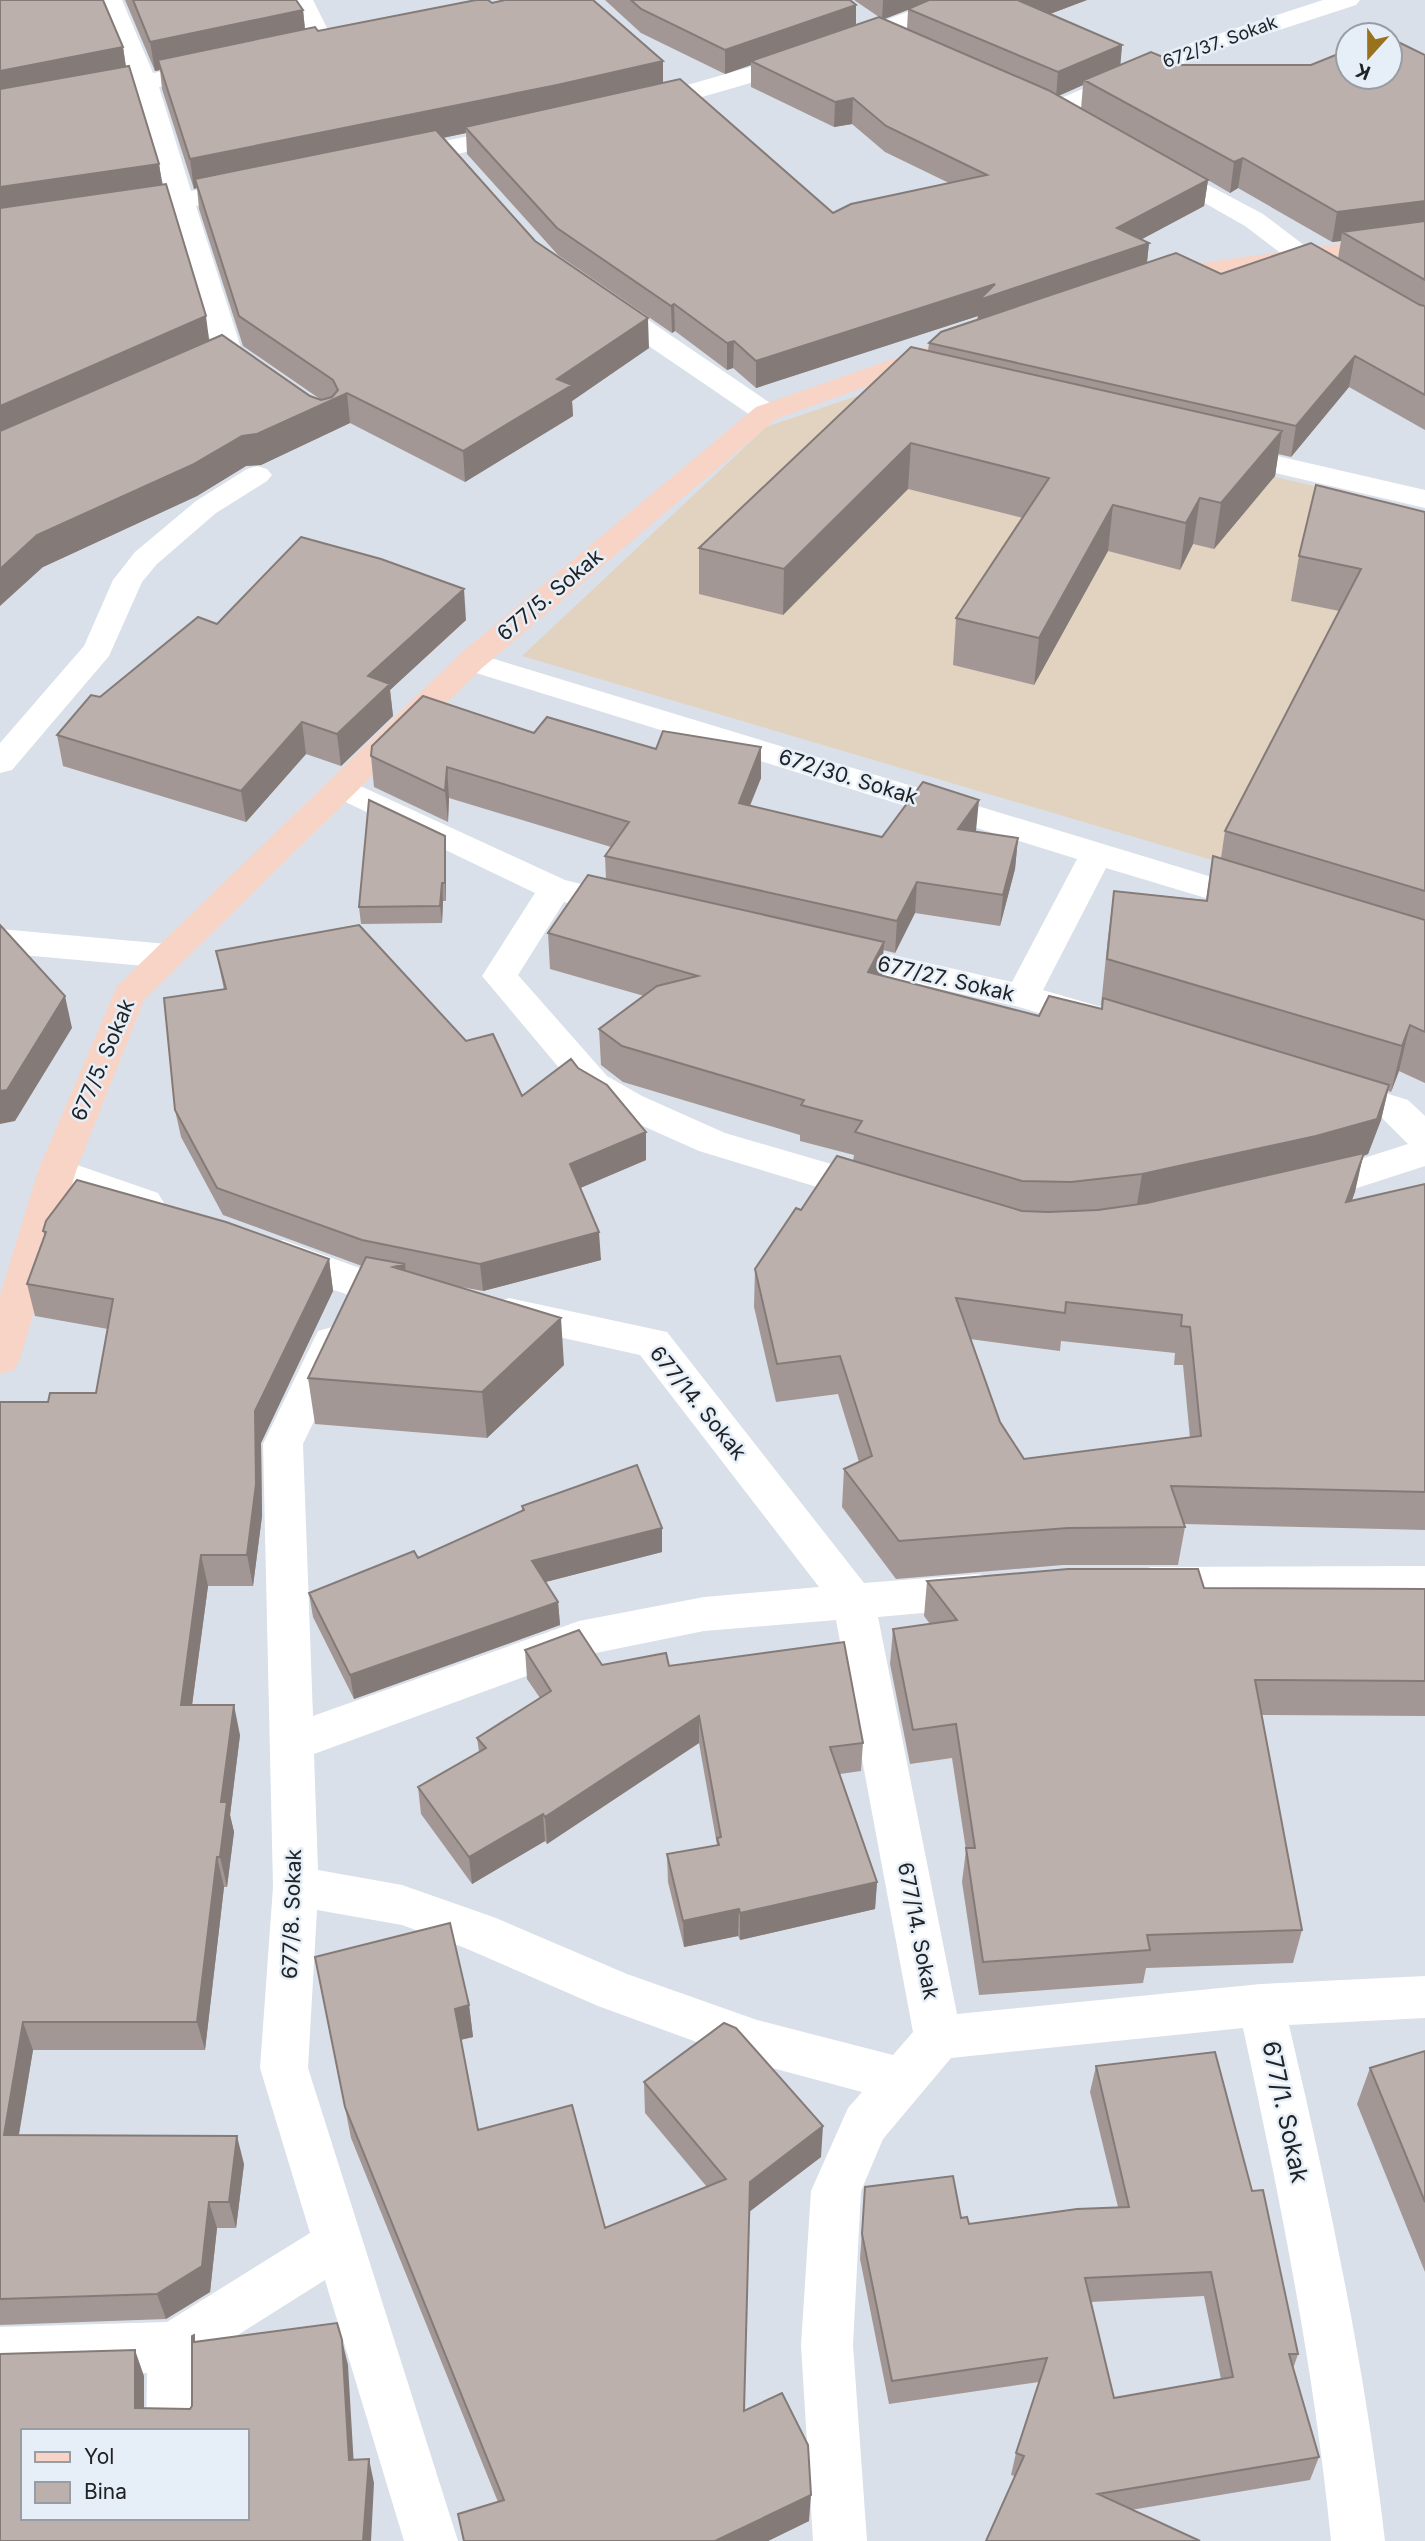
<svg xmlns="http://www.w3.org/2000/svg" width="1425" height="2541" font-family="Inter,sans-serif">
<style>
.education{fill:#e2d3c1}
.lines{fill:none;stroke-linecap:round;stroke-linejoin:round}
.street{fill:#fff;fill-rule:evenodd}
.secondary{fill:#f7d4c5;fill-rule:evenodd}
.wall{fill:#a29794;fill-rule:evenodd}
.shaded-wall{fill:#847b78}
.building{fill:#bcb0ac;stroke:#847b78;stroke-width:2;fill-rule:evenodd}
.labels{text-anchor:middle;stroke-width:5;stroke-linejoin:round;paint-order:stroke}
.far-street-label{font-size:18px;fill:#202326;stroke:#e6eef7}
.street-label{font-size:21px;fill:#202326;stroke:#e6eef7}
.near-street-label{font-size:24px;fill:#202326;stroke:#e6eef7}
</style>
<rect width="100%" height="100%" fill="#d9e0e9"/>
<path class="education" d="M 886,386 L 1425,512 L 1425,923 L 522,656 L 766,427 Z"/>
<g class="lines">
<path class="street" d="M 98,0 L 122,0 L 153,73 L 213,62 L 222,64 L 225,69 L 222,74 L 159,87 L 191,191 L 250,181 L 259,184 L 263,189 L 259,194 L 196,206 L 241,348 L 272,372 L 268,378 L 258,380 L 248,378 L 214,352 L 171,210 L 119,219 L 110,217 L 106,211 L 110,205 L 167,195 L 135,91 L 0,117 L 0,103 L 130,78 Z
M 289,0 L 313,0 L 336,46 L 333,51 L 315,51 Z
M 939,0 L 972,0 L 968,5 C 862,48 755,85 644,112 L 635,110 L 632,105 L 635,100 L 795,54 Z
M 1323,0 L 1360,0 L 1356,5 L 1208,53 L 1065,114 L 1047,114 L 1044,109 L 1047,104 L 1191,43 Z
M 517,126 L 526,129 L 530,134 L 526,139 L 401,166 L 392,163 L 388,158 L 392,153 L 401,150 Z
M 1161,160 L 1263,214 L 1313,252 L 1425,317 L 1425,336 L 1415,334 L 1295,264 L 1245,226 L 1152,173 L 1148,168 L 1152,163 Z
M 606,296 L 616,298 L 776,407 L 780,413 L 776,419 L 766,422 L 756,419 L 596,310 L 592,304 L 596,298 Z
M 1226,444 L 1425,490 L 1425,508 L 1216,459 L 1212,453 L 1216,447 Z
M 257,466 L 267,469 L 272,475 L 267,481 L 216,513 L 157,564 L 142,582 L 109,656 L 12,770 L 0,773 L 0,743 L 84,646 L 113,580 L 135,552 L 196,501 L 247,469 Z
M 471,652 L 1271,895 L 1276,903 L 1271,911 L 1259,914 L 1106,868 L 1043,990 L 1108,1009 L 1113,1018 L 1108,1027 L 1095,1030 L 1019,1007 L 818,961 L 813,953 L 818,945 L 830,941 L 1012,982 L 1077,859 L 460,668 L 455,661 L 460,654 Z
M 343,778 L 565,880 L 637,898 L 642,906 L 637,914 L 625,917 L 564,902 L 518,975 L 607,1076 L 642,1096 L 725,1133 L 886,1180 L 892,1190 L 886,1200 L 873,1204 L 699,1151 L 616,1114 L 581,1094 L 482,976 L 535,893 L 331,795 L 327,788 L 331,781 Z
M 0,929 L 167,944 L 179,948 L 184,956 L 179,964 L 167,968 L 0,953 Z
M 1333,1077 L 1408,1100 L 1425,1116 L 1425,1166 L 1311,1203 L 1298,1199 L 1292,1189 L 1298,1179 L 1408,1144 L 1382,1118 L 1320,1099 L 1315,1090 L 1320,1081 Z
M 57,1158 L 158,1193 L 164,1203 L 158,1213 L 145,1217 L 44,1181 L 38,1171 L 44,1161 Z
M 283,1240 L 365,1270 L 420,1282 L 425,1292 L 420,1302 C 379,1315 309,1279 269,1264 L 264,1254 L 269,1244 Z
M 509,1298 L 667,1332 L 864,1583 L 979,1574 L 994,1579 L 1000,1591 L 994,1603 L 979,1608 L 878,1617 L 957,2014 L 1261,1984 L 1425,1976 L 1425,2018 L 1289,2025 C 1329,2196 1365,2366 1385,2541 L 1331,2541 C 1314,2368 1280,2198 1243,2028 L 951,2058 L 883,2139 L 861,2191 L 853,2345 L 867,2541 L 813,2541 L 801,2345 L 811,2191 L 848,2108 L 862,2092 L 757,2064 L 598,2006 L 465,1948 L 402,1925 L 317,1910 L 308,2068 L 458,2541 L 404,2541 L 325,2280 L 198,2360 L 198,2431 L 146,2431 L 147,2373 L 0,2377 L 0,2327 L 167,2322 L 310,2233 L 260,2068 L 273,1887 L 263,1444 L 318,1331 L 332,1327 L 346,1331 L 352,1342 L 303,1444 L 313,1716 L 579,1621 L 704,1597 L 819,1587 L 640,1355 L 495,1323 L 490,1313 L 495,1303 ZM 836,1620 L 913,2032 L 893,2055 L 757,2020 L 627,1974 L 496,1918 L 402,1885 L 318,1870 L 314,1754 L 581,1656 L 704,1631 Z
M 1425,1566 L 1425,1600 L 1151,1601 L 1136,1596 L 1130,1584 L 1136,1572 L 1151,1567 Z"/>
<path class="secondary" d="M 1425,232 L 1425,248 L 1158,285 L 1149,283 L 1145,277 L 1149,271 L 1158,269 Z
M 938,343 L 948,345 L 952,351 L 948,357 L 776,419 L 482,668 L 144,1000 L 76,1171 L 20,1359 L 14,1370 L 0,1374 L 0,1295 L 38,1171 L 117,986 L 460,654 L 756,407 Z"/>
</g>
<path class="wall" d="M 125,0 L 296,0 L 303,10 L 305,30 L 318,31 L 492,3 L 663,61 L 663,83 L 833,213 L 949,183 L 885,152 L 852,124 L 834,127 L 751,87 L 751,65 L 725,74 L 641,33 L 605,0 L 850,0 L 856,5 L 856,25 L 879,17 L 854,0 L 1087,0 L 1050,14 L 1122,45 L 1120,65 L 1311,65 L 1425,55 L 1425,430 L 1349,387 L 1291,457 L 1278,454 L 1275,476 L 1214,549 L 1193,544 L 1180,570 L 1108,551 L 1034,685 L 953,665 L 956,618 L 1023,518 L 908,489 L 783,615 L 699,594 L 699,548 L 928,351 L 929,343 L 977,320 L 978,316 L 756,388 L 733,368 L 727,370 L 675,331 L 672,333 L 558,255 L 467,154 L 466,133 L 443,138 L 535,241 L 649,348 L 572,401 L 573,416 L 465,482 L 350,423 L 261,465 L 246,466 L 197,496 L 43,567 L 123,47 L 126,66 L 159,164 L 162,185 L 209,341 L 310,396 L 320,399 L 243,346 L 199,209 L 197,188 L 194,189 L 162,89 L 160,70 L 155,71 ZM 908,10 L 907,29 L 884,19 ZM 1083,85 L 1081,109 L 1058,96 ZM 1208,180 L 1230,193 L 1238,188 L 1332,242 L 1341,241 L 1338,258 L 1221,274 L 1147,263 L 1149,243 L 1142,239 L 1204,206 Z
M 1425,512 L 1425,1083 L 1399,1071 L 1391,1092 L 1388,1091 L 1381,1120 L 1368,1154 L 1363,1156 L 1352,1201 L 1425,1184 L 1425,1530 L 1184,1524 L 1185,1527 L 1178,1565 L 1063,1565 L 896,1579 L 842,1507 L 844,1469 L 859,1462 L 838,1394 L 776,1402 L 754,1307 L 755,1269 L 801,1210 L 853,1161 L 854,1155 L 800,1141 L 800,1135 L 623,1082 L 601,1065 L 599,1029 L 644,996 L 550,969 L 548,933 L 606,879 L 605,856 L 611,847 L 449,798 L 448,822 L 374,787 L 371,756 L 534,733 L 656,749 L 761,778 L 750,806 L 882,837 L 976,831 L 976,832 L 1018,838 L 1015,869 L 1000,926 L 915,913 L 895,953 L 883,950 L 882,976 L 1039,1016 L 1102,1009 L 1102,1005 L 1101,1005 L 1108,937 L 1114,891 L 1206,900 L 1213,856 L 1221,858 L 1225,831 L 1339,611 L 1291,601 L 1299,556 ZM 970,1339 L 1060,1351 L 1061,1341 L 1175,1353 L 1174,1365 L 1183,1365 L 1190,1438 L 1024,1459 L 1000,1422 Z
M 466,620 L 390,690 L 393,716 L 341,766 L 306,754 L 246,822 L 63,766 L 57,735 L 100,697 L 217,624 Z
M 446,853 L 446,901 L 443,901 L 442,923 L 361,924 L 359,907 Z
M 216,951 L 466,1041 L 522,1096 L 578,1068 L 646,1132 L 646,1160 L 580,1188 L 601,1260 L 483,1291 L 450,1285 L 564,1365 L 487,1438 L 315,1424 L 308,1378 L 362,1266 L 223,1215 L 181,1137 L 175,1110 L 224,990 Z
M 43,1231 L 329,1259 L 333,1291 L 261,1443 L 262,1516 L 253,1586 L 208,1586 L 192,1705 L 240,1735 L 230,1815 L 234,1832 L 227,1887 L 224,1887 L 205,2050 L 33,2050 L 19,2135 L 244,2164 L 236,2228 L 217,2228 L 210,2292 L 166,2319 L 0,2325 L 0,1402 L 48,1402 L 96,1393 L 108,1329 L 35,1316 L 27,1284 L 45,1236 Z
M 522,1506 L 662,1552 L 545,1582 L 558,1602 L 560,1625 L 354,1699 L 313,1617 L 309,1593 L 418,1558 L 522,1511 Z
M 927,1581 L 1204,1588 L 1425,1589 L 1425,1716 L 1261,1715 L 1302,1930 L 1293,1963 L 1146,1968 L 1143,1983 L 979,1995 L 962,1882 L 966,1850 L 952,1758 L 910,1764 L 890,1664 L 893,1629 L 930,1624 L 924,1616 Z
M 525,1650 L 602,1665 L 669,1666 L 863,1743 L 861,1771 L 840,1774 L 877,1882 L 875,1909 L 740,1940 L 738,1936 L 684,1947 L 668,1882 L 667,1854 L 717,1845 L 699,1743 L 547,1844 L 545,1841 L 472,1884 L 421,1814 L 418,1787 L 479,1752 L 477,1738 L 540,1698 L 527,1679 Z
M 315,1957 L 469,2005 L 473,2037 L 461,2040 L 478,2130 L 605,2228 L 707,2187 L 645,2113 L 644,2082 L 821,2157 L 749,2212 L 744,2411 L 809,2521 L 768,2541 L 463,2541 L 458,2514 L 498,2502 L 351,2138 Z
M 1425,2051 L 1425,2272 L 1357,2104 L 1370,2068 Z
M 1096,2066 L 1252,2191 L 1298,2354 L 1293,2369 L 1319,2457 L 1310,2480 L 1131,2510 L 1011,2475 L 1016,2453 L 1039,2382 L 889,2404 L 860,2259 L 865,2187 L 961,2218 L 969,2224 L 1118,2207 L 1090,2092 ZM 1204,2296 L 1221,2379 L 1114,2398 L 1091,2302 Z"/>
<path class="shaded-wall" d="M 883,0 L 932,0 L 882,20 Z
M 1023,0 L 1087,0 L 1018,26 L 1020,1 Z
M 856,5 L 856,29 L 751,61 L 751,65 L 725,74 L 725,50 Z
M 303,10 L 306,39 L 158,60 L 160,70 L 155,71 L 150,42 Z
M 1122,45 L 1120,69 L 1084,80 L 1083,85 L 1056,97 L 1058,72 Z
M 123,47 L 127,76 L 0,101 L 0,71 Z
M 663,61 L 663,90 L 465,127 L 466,133 L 198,188 L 195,179 L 197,188 L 194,189 L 190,159 Z
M 853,98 L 852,124 L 834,127 L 835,102 Z
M 1243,158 L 1238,188 L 1230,193 L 1234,162 Z
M 159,164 L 164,194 L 0,217 L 0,187 Z
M 1208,180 L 1204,206 L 1114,254 L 1117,228 Z
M 1425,201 L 1425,230 L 1342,232 L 1341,241 L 1332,242 L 1337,212 Z
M 1149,243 L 1146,270 L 977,326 L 978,316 L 756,388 L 756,361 L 995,284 Z
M 674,304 L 675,331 L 672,333 L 671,306 Z
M 206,316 L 210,347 L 0,439 L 0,406 Z
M 648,318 L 649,348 L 572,401 L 573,416 L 465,482 L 463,451 L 557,379 Z
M 734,341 L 733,368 L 727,370 L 727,343 Z
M 1355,356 L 1349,387 L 1291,457 L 1296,426 Z
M 347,393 L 350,423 L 261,465 L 246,466 L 197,496 L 43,567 L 0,606 L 0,569 L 37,535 L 242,436 Z
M 1282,431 L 1275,476 L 1214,549 L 1221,503 Z
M 911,443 L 908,489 L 783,615 L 784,569 Z
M 1200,498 L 1193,544 L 1180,570 L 1186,523 Z
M 1113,505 L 1108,551 L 1034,685 L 1039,638 Z
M 464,589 L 466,620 L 390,690 L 393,716 L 341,766 L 337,734 L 368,676 Z
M 302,722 L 306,754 L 246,822 L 241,791 Z
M 761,747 L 761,778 L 738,834 L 739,803 Z
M 447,767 L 449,798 L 448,822 L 445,791 Z
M 979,800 L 976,831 L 955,860 L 958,829 Z
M 445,836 L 446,853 L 446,901 L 445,883 Z
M 1018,838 L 1015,869 L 1000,926 L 1003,895 Z
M 917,882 L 915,913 L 895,953 L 897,921 Z
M 442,883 L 443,901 L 442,923 L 440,906 Z
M 884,942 L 882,978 L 868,972 Z
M 65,996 L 72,1028 L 15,1121 L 0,1124 L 0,1091 Z
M 1410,1025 L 1399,1071 L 1391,1092 L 1402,1046 Z
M 1389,1085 L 1381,1120 L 1368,1154 L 1363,1156 L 1355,1192 L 1337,1240 L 1136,1210 L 1142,1174 Z
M 646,1132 L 646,1160 L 571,1192 L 570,1164 Z
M 599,1232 L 601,1260 L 483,1291 L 480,1264 Z
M 329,1259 L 333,1291 L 261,1443 L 262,1516 L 253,1586 L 247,1555 L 255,1411 Z
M 405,1264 L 410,1311 L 393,1267 Z
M 561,1318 L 564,1365 L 487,1438 L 482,1392 Z
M 662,1528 L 662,1552 L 534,1585 L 532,1561 Z
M 201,1555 L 208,1586 L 188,1735 L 181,1705 Z
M 558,1602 L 560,1625 L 354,1699 L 350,1675 Z
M 234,1705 L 240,1735 L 230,1815 L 234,1832 L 227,1887 L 220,1857 L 221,1802 Z
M 699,1716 L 699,1743 L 547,1844 L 545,1817 Z
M 543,1814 L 545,1841 L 472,1884 L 469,1857 Z
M 217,1857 L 224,1887 L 205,2050 L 197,2022 Z
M 877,1882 L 875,1909 L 740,1940 L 740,1913 Z
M 739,1909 L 738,1936 L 684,1947 L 683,1921 Z
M 469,2005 L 473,2037 L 459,2040 L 455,2009 Z
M 23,2022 L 33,2050 L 14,2162 L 4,2135 Z
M 823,2126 L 821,2157 L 749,2212 L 750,2182 Z
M 237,2136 L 244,2164 L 236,2228 L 229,2202 Z
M 209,2202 L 217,2228 L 210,2292 L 166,2319 L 157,2294 Z
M 342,2340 L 348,2365 L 355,2484 L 349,2460 Z
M 135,2350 L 144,2376 L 144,2431 L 135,2408 Z
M 369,2459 L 374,2483 L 371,2541 L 363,2541 Z
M 811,2495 L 809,2521 L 768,2541 L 715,2541 Z"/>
<path class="building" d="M 0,0 L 103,0 L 123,47 L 0,71 Z
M 133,0 L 296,0 L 303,10 L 150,42 Z
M 476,0 L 488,0 L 492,3 L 505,0 L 593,0 L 663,61 L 557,85 L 190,159 L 158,60 L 315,27 L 318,31 Z
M 631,0 L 850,0 L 856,5 L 725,50 L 641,9 Z
M 929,0 L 1023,0 L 1020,1 L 1122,45 L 1058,72 L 908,9 Z
M 879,17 L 1048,90 L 1208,180 L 1117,228 L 1149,243 L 979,300 L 995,284 L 756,361 L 734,341 L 727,343 L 674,304 L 671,306 L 557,228 L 465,127 L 680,79 L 833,213 L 851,204 L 987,175 L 886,126 L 853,98 L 835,102 L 751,61 Z
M 1390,38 L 1425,55 L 1425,201 L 1337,212 L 1243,158 L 1234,162 L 1084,80 L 1151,52 L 1182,65 L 1311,65 L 1348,50 L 1348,77 L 1390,77 Z
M 129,66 L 159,164 L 0,187 L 0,89 Z
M 436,130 L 535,241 L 648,318 L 557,379 L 572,385 L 463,451 L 347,393 L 257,434 L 242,436 L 192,465 L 37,535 L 0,569 L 0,431 L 222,335 L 310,396 L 321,400 L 332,397 L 338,390 L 333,380 L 239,316 L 195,179 Z
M 166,184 L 206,316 L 0,406 L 0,208 Z
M 1425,221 L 1425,280 L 1342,232 Z
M 1311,243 L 1420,305 L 1425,306 L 1425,395 L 1355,356 L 1296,426 L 929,343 L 941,332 L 1176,253 L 1221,274 Z
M 911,347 L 1282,431 L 1221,503 L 1200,498 L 1186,523 L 1113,505 L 1039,638 L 956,618 L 1049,478 L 911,443 L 784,569 L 699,548 Z
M 1316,485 L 1425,512 L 1425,891 L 1225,831 L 1361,569 L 1299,556 Z
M 301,537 L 381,559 L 464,589 L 368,676 L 390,684 L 337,734 L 302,722 L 241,791 L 57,735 L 91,695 L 100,697 L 198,617 L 217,624 Z
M 423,696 L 534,733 L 547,717 L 656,749 L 663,731 L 761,747 L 739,803 L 882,837 L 923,782 L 979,800 L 958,829 L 1018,838 L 1003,895 L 917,882 L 897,921 L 605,856 L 629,822 L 447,767 L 445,791 L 371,756 L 372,746 Z
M 369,800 L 445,836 L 445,883 L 442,883 L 440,906 L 359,907 Z
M 1213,856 L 1425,920 L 1425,1032 L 1410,1025 L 1402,1046 L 1107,959 L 1114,891 L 1207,901 Z
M 588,875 L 884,942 L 868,972 L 1039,1016 L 1049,996 L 1102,1009 L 1103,998 L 1389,1085 L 1377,1119 L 1316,1136 L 1142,1174 L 1071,1182 L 1022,1181 L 855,1132 L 862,1121 L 801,1105 L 804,1100 L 622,1046 L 599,1029 L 657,986 L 698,976 L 548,933 Z
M 0,925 L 65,996 L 7,1090 L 0,1091 Z
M 359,925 L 466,1041 L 493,1034 L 522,1096 L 571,1059 L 578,1068 L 607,1085 L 646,1132 L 570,1164 L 599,1232 L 480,1264 L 362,1240 L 217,1188 L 175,1110 L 164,998 L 226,989 L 216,951 Z
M 1364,1153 L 1346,1202 L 1425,1184 L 1425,1492 L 1171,1486 L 1185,1527 L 1068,1528 L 899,1541 L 844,1469 L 872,1456 L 840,1356 L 777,1364 L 755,1269 L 796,1208 L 801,1210 L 837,1156 L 1022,1211 L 1048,1212 L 1098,1210 L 1147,1203 ZM 956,1298 L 1065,1313 L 1066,1302 L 1182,1315 L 1181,1326 L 1190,1327 L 1201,1436 L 1024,1459 L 1000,1422 Z
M 77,1180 L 226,1222 L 329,1259 L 255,1411 L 256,1484 L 247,1555 L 201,1555 L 181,1705 L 234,1705 L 221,1802 L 227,1802 L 220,1857 L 217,1857 L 197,2022 L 23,2022 L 4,2135 L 237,2136 L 229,2202 L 209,2202 L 202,2266 L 157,2294 L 0,2299 L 0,1402 L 48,1402 L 50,1393 L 96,1393 L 113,1299 L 27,1284 L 46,1232 L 43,1231 L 46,1221 Z
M 366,1257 L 405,1264 L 393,1267 L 561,1318 L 482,1392 L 308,1378 Z
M 637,1465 L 662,1528 L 532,1561 L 558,1602 L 350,1675 L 309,1593 L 414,1551 L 418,1558 L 524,1510 L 522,1506 Z
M 1068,1569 L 1198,1569 L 1204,1588 L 1425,1589 L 1425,1681 L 1255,1680 L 1302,1930 L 1147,1935 L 1150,1950 L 983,1962 L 966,1848 L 975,1848 L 956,1724 L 913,1730 L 893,1629 L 957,1620 L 927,1581 Z
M 579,1630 L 602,1665 L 666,1653 L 669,1666 L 844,1642 L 863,1743 L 830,1747 L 877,1882 L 740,1913 L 739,1909 L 683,1921 L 667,1854 L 719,1845 L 717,1838 L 721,1837 L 699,1716 L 545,1817 L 543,1814 L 469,1857 L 418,1787 L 486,1748 L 477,1738 L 551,1691 L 525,1650 Z
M 450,1923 L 469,2005 L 455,2009 L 478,2130 L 572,2105 L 605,2228 L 726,2179 L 644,2082 L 724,2023 L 736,2028 L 823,2126 L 750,2182 L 744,2411 L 782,2393 L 808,2445 L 811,2495 L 715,2541 L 464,2541 L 458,2514 L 504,2500 L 345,2107 L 315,1957 Z
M 1425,2051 L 1425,2202 L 1370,2068 Z
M 1215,2052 L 1252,2191 L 1263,2190 L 1298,2354 L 1289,2354 L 1319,2457 L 1098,2494 L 1200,2541 L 986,2541 L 1024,2456 L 1016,2453 L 1047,2358 L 892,2381 L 862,2234 L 865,2187 L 953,2176 L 961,2218 L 967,2217 L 969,2224 L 1077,2209 L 1129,2207 L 1096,2066 ZM 1211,2272 L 1233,2377 L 1114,2398 L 1085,2278 Z
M 337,2323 L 342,2340 L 349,2460 L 369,2459 L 363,2541 L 0,2541 L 0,2354 L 135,2350 L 135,2408 L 190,2409 L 192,2406 L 192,2336 L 194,2335 L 194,2342 ZM 23,2431 L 247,2431 L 247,2518 L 191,2518 L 191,2519 L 23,2518 Z"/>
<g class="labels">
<g class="far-street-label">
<text transform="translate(1220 42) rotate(-20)" y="6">672/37. Sokak</text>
</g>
<g class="street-label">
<text transform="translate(550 595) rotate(-40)" y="7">677/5. Sokak</text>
<text transform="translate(848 777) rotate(17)" y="7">672/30. Sokak</text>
<text transform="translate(946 979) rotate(13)" y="7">677/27. Sokak</text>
<text transform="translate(103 1060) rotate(-67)" y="7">677/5. Sokak</text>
<text transform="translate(698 1403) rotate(51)" y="7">677/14. Sokak</text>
<text transform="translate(292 1914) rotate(-88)" y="7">677/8. Sokak</text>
<text transform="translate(918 1931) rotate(79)" y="7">677/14. Sokak</text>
</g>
<g class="near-street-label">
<text transform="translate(1285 2112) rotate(78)" y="8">677/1. Sokak</text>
</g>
</g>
<rect x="21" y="2429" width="228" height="91" fill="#e6eef7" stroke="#979da3" stroke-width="2"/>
<rect x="35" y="2452" width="35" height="10" fill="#f7d4c5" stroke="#979da3" stroke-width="2"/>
<text x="84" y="2464" font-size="21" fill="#202326">Yol</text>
<rect x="35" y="2482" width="35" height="21" fill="#bcb0ac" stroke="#979da3" stroke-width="2"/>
<text x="84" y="2499" font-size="21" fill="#202326">Bina</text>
<g transform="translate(1369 56) rotate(201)"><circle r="33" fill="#e6eef7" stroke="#979da3" stroke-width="2"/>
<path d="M0-5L12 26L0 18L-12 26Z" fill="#99721e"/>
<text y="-10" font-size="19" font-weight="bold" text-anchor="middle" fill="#202326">K</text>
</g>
</svg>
